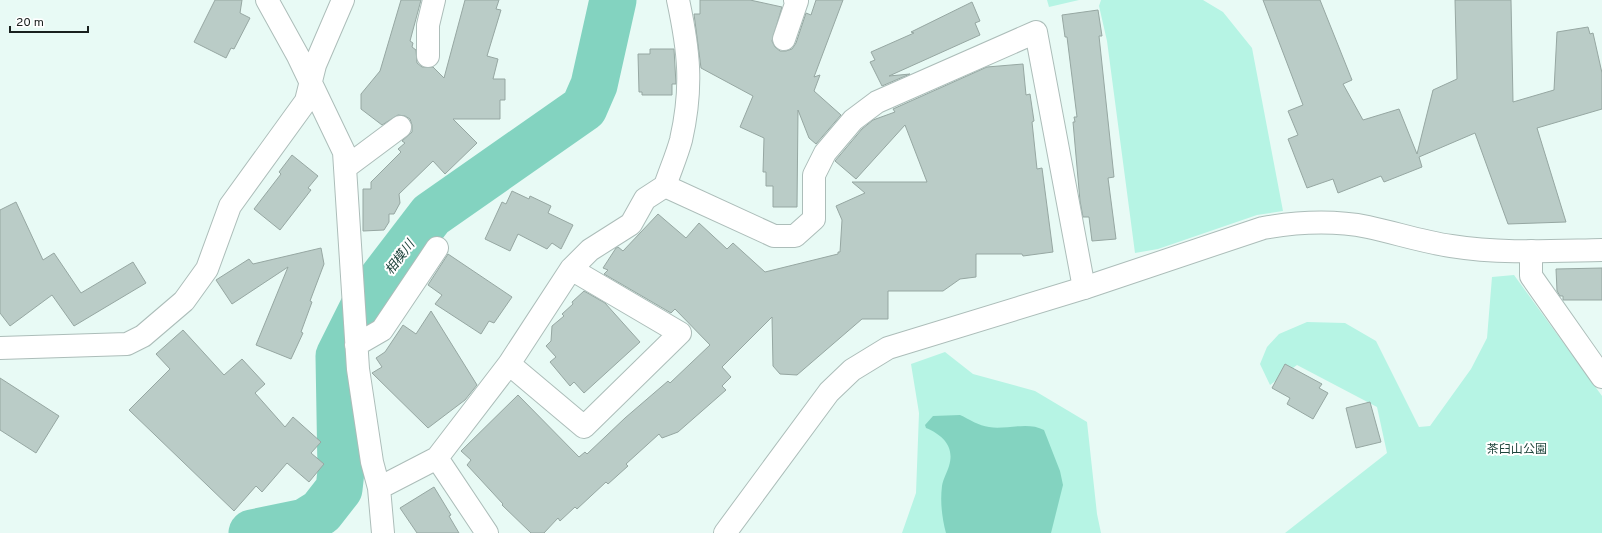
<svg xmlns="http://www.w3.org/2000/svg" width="1602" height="533" font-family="Overpass,'Noto Sans JP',sans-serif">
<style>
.green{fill:#b6f4e4}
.water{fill:#83d3c0}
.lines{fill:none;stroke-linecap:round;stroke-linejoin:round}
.river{stroke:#83d3c0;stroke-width:47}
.building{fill:#baccc7;stroke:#96a7a2}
.street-casing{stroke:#acbdb9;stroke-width:24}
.secondary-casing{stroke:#acbdb9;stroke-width:24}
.street{stroke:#fff;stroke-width:22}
.secondary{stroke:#fff;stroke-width:22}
.labels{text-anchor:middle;stroke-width:4;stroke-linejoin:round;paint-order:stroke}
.park-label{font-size:12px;fill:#1f453c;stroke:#fff}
.water-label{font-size:13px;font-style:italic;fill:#1e433b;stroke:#fff}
</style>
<rect width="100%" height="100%" fill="#e8faf5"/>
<path class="green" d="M 1047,0 L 1079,0 L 1049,7 Z
M 1101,0 L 1203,0 L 1223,12 L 1252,48 L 1283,211 L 1257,215 L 1158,249 L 1135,253 L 1107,41 L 1099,6 Z
M 1514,275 L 1602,396 L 1602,533 L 1285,533 L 1387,453 L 1377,407 L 1297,365 L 1270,385 L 1260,364 L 1267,347 L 1279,334 L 1307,322 L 1345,323 L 1376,341 L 1419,427 L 1430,426 L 1471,369 L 1487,338 L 1492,277 Z
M 945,352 L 973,374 L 1035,391 L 1087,422 L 1097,514 L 1101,533 L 902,533 L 916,493 L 919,413 L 911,364 Z"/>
<path class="water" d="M 960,415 C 969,419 979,426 989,427 C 1006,430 1028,421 1044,430 L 1060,471 L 1063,485 L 1051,533 L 946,533 C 942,518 940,502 942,486 C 943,479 947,473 949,466 C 955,447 943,435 926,428 L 925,425 L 933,416 Z"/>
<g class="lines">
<path class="river" d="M 252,533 L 305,522 L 321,512 L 339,489 L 341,471 L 339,356 L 369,296 L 431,215 L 584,108 L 594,85 L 613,0"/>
</g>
<path class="building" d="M 215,0 L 242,0 L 240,13 L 250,18 L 234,49 L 231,48 L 226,58 L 194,42 Z
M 401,0 L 421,0 L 410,41 L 413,43 L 412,47 L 416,50 L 417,63 L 422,67 L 433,67 L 444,78 L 465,0 L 499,0 L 496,9 L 501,10 L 487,56 L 498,59 L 493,79 L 505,79 L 505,100 L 500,100 L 500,119 L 453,119 L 477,143 L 445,174 L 433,161 L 399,194 L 400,203 L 394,214 L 389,214 L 389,222 L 384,230 L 363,231 L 363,189 L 371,189 L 371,182 L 401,152 L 398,149 L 405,143 L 402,141 L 412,132 L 412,125 L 410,119 L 405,116 L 398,115 L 382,125 L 361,109 L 361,94 L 380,71 Z
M 700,0 L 750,0 L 782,7 L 772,41 L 775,47 L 780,51 L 786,51 L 792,49 L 796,43 L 806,13 L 811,15 L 816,0 L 843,0 L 814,77 L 820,75 L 814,91 L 841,115 L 816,144 L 809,138 L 798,110 L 797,207 L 773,207 L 773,186 L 766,186 L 766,172 L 763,172 L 764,138 L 740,127 L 753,96 L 701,68 L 694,14 L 700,14 Z
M 1263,0 L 1320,0 L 1352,80 L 1343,84 L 1363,120 L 1399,109 L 1417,154 L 1433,90 L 1457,79 L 1455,0 L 1511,0 L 1513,102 L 1554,90 L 1557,32 L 1588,27 L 1590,34 L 1593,33 L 1602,73 L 1602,109 L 1537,128 L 1566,222 L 1508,224 L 1475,133 L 1419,157 L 1422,167 L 1384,182 L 1381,176 L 1338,193 L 1333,179 L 1307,188 L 1288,139 L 1298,135 L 1288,111 L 1303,105 Z
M 972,2 L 980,21 L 975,23 L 980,35 L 889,76 L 910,74 L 882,86 L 870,62 L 875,60 L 871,52 L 914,33 L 911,32 Z
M 1098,10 L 1102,36 L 1099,36 L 1114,177 L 1108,178 L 1116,239 L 1092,241 L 1089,217 L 1083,217 L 1080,201 L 1073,122 L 1075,122 L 1074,117 L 1077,117 L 1067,37 L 1065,37 L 1062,15 Z
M 650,49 L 674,49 L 676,84 L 672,84 L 672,95 L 642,95 L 642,92 L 639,92 L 638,54 L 650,54 Z
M 1023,64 L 1026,95 L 1030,94 L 1034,121 L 1032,122 L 1037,169 L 1042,168 L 1053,252 L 1023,256 L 1022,254 L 976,254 L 976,277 L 960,279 L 943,291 L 888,291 L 888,319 L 862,319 L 797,375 L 780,374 L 773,366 L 772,317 L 722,367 L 731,377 L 722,386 L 726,390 L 678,432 L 662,438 L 659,434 L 626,464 L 628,466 L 608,484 L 606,482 L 577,509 L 575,507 L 560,521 L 558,518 L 544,533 L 531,533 L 502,505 L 503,504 L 467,465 L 471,460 L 461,451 L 518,395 L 579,457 L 585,452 L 587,454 L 625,418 L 668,381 L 670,383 L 710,345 L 675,309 L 671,313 L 604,274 L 608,270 L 603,268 L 616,248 L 618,247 L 623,251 L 658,214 L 686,238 L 699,223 L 727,249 L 733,243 L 765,272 L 838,254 L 838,252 L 840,252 L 842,220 L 836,206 L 865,193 L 852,182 L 927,182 L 905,125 L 856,179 L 835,161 L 862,129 L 873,120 L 895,112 L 893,109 L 987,67 Z
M 292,155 L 318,176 L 308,188 L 311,190 L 280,230 L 254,209 L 281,174 L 279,172 Z
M 512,191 L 529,199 L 530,196 L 551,206 L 548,213 L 573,225 L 561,249 L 552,243 L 547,249 L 518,234 L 510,251 L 485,239 L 502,202 L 506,204 Z
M 16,202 L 43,260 L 54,253 L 81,293 L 133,262 L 146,283 L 74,326 L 52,295 L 10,326 L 0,313 L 0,210 Z
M 321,248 L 324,264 L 310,301 L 312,302 L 301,332 L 303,333 L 291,359 L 256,345 L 288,267 L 232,304 L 216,280 L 249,259 L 253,264 Z
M 448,254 L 512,297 L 494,323 L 489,321 L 481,334 L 435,304 L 442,295 L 428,285 Z
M 1602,268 L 1602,300 L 1563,300 L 1563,296 L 1560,296 L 1557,291 L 1556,269 Z
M 584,291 L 605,303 L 640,342 L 584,393 L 574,382 L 570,386 L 550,362 L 556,357 L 546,346 L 551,341 L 552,326 L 564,316 L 562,314 L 573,304 L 572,302 Z
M 431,311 L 477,385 L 465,400 L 428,428 L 372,373 L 382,367 L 376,358 L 385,352 L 403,325 L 416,334 Z
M 183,330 L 224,375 L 242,359 L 265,384 L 255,393 L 285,427 L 293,417 L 321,442 L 311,453 L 324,464 L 309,482 L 287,463 L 262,492 L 256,486 L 234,511 L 129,410 L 170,369 L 156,354 Z
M 1285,364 L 1322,384 L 1319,388 L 1328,393 L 1313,419 L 1287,404 L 1290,398 L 1272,388 Z
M 0,378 L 59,416 L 36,453 L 0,430 Z
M 1370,402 L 1381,442 L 1356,448 L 1346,408 Z
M 434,487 L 451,515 L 449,516 L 459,533 L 417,533 L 400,508 Z"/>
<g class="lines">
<g class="street-casing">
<path id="street" d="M 267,0 L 298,56 L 344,152 L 358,369 L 372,462 L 379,488 L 383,533
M 784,39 L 797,1 L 795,0
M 428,56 L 428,25 L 434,0
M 345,168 L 400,127
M 665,186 C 670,171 677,155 681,140 C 693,87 689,51 678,0
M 1531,251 L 1531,276 L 1602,377
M 356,345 L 382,330 L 437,248
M 0,348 L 127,344 L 143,336 L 184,301 L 207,269 L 230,206 L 306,101 L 315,65 L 343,0
M 509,364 L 584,427 L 680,333 L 571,269
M 437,458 L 487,533
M 379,488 L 437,458 L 509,364 L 571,269 L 590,250 L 631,224 L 645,199 L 665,186 L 774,236 L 795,236 L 814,219 L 814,175 L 825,153 L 853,120 L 877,102 L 1036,32 L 1084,288"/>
</g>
<g class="secondary-casing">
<path id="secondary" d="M 725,533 L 829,392 L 852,370 L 888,348 L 1084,288 L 1263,228 C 1297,222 1333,220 1368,227 C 1396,233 1423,242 1451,246 C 1501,254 1551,251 1602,250"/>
</g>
<use href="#street" class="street"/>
<use href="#secondary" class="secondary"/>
</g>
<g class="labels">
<g class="park-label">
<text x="1517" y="453">茶臼山公園</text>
</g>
<g class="water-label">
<text transform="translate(399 257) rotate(-53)" y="5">相模川</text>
</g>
</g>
<path d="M10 26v6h78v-6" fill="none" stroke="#19201e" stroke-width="2"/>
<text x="16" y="26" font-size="12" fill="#19201e" stroke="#ffffff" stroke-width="3" paint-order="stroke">20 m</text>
</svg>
